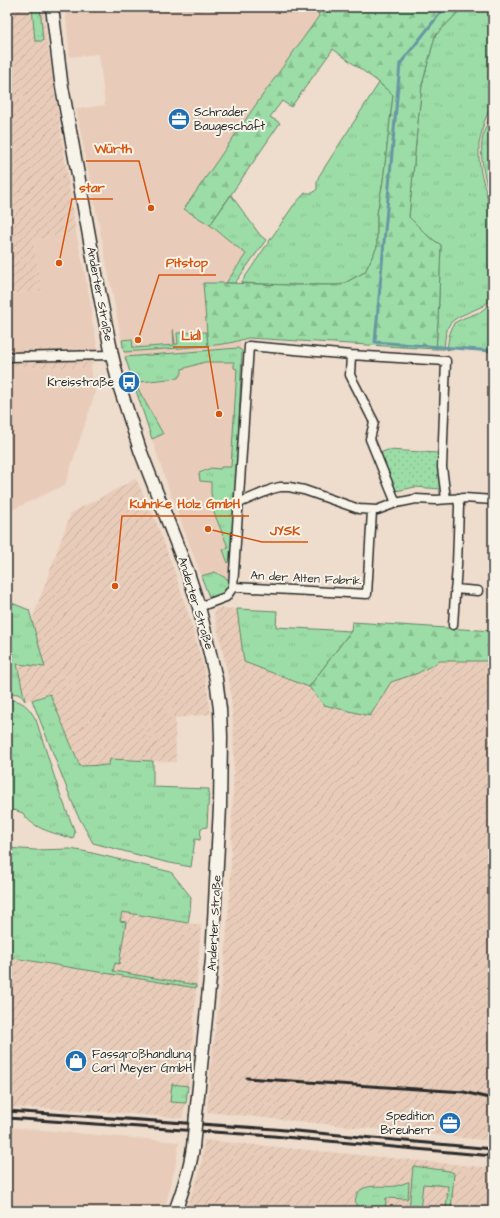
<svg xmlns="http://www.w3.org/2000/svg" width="500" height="1218" font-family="'Architects Daughter',sans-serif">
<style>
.built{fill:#e8ccb9}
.industrial{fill:url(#industrial-furrows)}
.grass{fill:url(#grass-tufts);stroke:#648469}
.forest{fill:url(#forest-firs);stroke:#648469}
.park{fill:url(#park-dots);stroke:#648469}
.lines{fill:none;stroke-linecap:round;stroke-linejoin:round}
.stream{stroke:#6897a2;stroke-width:3}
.street-casing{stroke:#2b2b2b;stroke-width:11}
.secondary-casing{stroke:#2b2b2b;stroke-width:15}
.street{stroke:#f7f3e8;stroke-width:8}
.secondary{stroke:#f7f3e8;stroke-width:12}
.rail{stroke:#2b2b2b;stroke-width:3}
.secondary-bridge-casing{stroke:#2b2b2b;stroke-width:15;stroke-linecap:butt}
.secondary-bridge{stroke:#f7f3e8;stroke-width:12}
.labels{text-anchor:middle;stroke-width:4;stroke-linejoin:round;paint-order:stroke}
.poi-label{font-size:12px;fill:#2b2b2b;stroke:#f7f3e8;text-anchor:start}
.street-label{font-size:12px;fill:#2b2b2b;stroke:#f7f3e8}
.leader{fill:none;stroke:#d5540f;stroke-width:1.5}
.callout-dot{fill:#d5540f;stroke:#f7f3e8;stroke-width:1.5}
.callout-label{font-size:13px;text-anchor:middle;font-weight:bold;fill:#d5540f;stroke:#f7f3e8;stroke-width:4;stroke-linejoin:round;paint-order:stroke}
</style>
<defs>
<pattern id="industrial-furrows" width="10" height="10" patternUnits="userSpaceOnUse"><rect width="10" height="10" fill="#e8ccb9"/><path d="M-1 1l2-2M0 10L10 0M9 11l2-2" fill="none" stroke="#c7af9f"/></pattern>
<pattern id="grass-tufts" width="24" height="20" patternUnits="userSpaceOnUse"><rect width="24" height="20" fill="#9cdda7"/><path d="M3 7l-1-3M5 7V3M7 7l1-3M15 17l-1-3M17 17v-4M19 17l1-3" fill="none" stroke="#87be90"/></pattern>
<pattern id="forest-firs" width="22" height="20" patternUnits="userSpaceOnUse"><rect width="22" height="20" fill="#9cdda7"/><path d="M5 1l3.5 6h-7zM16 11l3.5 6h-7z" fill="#87be90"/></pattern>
<pattern id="park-dots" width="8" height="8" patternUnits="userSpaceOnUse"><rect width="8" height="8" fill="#9cdda7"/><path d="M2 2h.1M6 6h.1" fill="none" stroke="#87be90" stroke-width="1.8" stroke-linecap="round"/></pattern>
</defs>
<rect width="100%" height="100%" fill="#eedccc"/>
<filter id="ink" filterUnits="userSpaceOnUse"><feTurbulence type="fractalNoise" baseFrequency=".025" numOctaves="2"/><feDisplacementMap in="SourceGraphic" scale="8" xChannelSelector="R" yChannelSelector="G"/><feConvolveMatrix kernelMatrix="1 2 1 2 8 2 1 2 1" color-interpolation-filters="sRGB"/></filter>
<g filter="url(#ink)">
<path class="built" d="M 65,7 L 202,7 L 204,12 L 224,7 L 316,7 L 319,16 L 257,103 L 185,209 L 210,225 L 246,254 L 226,283 L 203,284 L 208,346 L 230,343 L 240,340 L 242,351 L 233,557 L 228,584 L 225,590 L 222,593 L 209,597 L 168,487 L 137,394 L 125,357 L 76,109 L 105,105 L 99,54 L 70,57 Z
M 76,232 L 92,309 L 92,320 L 98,349 L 7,348 L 7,294 L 42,291 L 33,240 Z
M 7,367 L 91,368 L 95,393 L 65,485 L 7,512 Z
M 7,1127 L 179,1142 L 176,1164 L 167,1200 L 163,1211 L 7,1211 Z"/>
<path class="industrial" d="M 7,7 L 42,7 L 76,232 L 33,240 L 42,291 L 7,294 Z
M 7,348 L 98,349 L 91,368 L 7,367 Z
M 136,479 L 155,519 L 174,570 L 190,619 L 204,669 L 211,714 L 175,718 L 176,762 L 110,759 L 109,765 L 80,766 L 50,694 L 25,701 L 17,664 L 44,667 L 32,620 L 71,513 Z
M 217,608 L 277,611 L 276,627 L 351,631 L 352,622 L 493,631 L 493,1141 L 207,1112 L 210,1070 L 224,965 L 230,893 L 234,754 L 233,725 L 230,684 L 214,613 L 216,609 Z
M 122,912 L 201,925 L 191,1058 L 186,1104 L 182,1118 L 82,1110 L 7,1107 L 7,957 L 113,974 Z
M 204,1140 L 493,1168 L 493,1211 L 185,1211 L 199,1174 L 202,1161 Z"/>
<path class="grass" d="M 32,7 L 40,7 L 43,41 L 35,41 Z
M 463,7 L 493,7 L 493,101 L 484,122 L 479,144 L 479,159 L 481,173 L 493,219 L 493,298 L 483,306 L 458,317 L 451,322 L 446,330 L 444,349 L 436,349 L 438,321 L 441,245 L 428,236 L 409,217 L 417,131 L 422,85 L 435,36 Z
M 379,83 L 393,95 L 383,181 L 377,214 L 377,247 L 365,272 L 341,285 L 289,285 L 241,283 L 293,206 L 305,193 L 313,193 L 317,189 L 317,181 L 319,176 Z
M 493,110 L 493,209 C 487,185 478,160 483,136 C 485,127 490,118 493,110 Z
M 231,195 L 260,235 L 266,240 L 235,283 L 226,283 L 246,254 L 210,225 Z
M 493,302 L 493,352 L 453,348 L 447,350 L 449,336 L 454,323 L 464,318 L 480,312 Z
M 173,329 L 175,344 L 178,344 L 177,333 L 207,332 L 208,346 L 124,352 L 122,340 L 132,339 L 133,348 L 174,345 Z
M 238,348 L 242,351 L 233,557 L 228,563 L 223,550 L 228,547 L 210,503 L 212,497 L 211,494 L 211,482 L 200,481 L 199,473 L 211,468 L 220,469 L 221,467 L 231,467 L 237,369 L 234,368 L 234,362 L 205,362 L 182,369 L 182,373 L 178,378 L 140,382 L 137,387 L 163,434 L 152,439 L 125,357 Z
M 215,572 L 229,580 C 228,592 220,597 209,597 L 201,576 Z
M 7,601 L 29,610 L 45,667 L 17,664 L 25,701 C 20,693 17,693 7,694 Z
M 237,609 L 277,611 L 276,627 L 351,631 L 309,687 L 244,662 Z
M 50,694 L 80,766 L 109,765 L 110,759 L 153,761 L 153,787 L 209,789 L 207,827 L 201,828 L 200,840 L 195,839 L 191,867 L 165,862 L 93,843 L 77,814 L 32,700 Z
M 7,700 C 22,699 29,707 36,720 L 59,791 L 75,832 L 73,839 C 56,833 33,830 23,813 L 14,810 L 7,813 Z
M 7,848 L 35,850 L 70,849 L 88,852 L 171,872 L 191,897 L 190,911 L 188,923 L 122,912 L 120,921 L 126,922 L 119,964 L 115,963 L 113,971 L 196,985 L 196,988 L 7,957 Z
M 172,1084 L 188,1086 L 186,1103 L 170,1102 Z
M 413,1166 L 449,1171 L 454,1173 L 451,1211 L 446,1211 L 448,1186 L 423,1184 L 420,1211 L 409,1211 Z
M 408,1182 L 409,1182 L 408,1198 L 407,1198 L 407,1199 L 386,1198 L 385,1211 L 360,1211 C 357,1207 354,1202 356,1197 C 361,1181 384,1188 396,1186 C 400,1185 404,1183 408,1182 Z"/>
<path class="forest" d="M 316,7 L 463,7 L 435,36 L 422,85 L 417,131 L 409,217 L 428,236 L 441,245 L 438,321 L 436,349 L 248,338 L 230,343 L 208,346 L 203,283 L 226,283 L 289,285 L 341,285 L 365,272 L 377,247 L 377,214 L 383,181 L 393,95 L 377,81 L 333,49 L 291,107 L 282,101 L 270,117 L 280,123 L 210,225 L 184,209 L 257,103 L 319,16 Z
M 352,622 L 493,631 L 493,661 L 440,661 L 418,673 L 391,682 L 370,716 L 324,705 L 309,687 L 351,631 Z"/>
<path class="park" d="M 388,450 L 438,453 L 441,489 L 415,487 L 396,491 L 379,453 Z"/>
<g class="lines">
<path class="stream" d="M 445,7 L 400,64 L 375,342 L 493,351"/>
<g class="street-casing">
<path id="street" d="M 7,357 L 112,355
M 239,503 L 272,489 L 280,487 L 289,487 L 304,490 L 359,509 L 377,510 L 396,503 L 370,439 L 374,422 L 350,375 L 351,355
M 396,503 L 416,499 L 436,500 L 464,498 L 493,500
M 233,587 L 367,594 L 372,511
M 455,589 L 478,591
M 199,607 L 226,597 L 233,587 L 249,346 L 351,355 L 446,361 L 442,467 L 446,499
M 453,625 L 457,565 L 459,506 L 458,498"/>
</g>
<g class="secondary-casing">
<path id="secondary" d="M 52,7 L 61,81 L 100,296 L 112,355 L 119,385 L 140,450 L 188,573 L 199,607 L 216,679 L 220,709 L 221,737 L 220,807 L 212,959 L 196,1115
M 175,1211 C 183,1190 190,1169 193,1147"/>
</g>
<use href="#street" class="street"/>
<use href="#secondary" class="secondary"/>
<path class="rail" d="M 247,1078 L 464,1092 L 493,1099
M 7,1111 L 274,1129 L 493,1149
M 7,1118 L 273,1136 L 493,1156"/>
<g class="secondary-bridge-casing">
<path id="secondary-bridge" d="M 193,1147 L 196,1115"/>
</g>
<use href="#secondary-bridge" class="secondary-bridge"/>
</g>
</g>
<defs>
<g id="office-disc" transform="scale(1.15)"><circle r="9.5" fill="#1f6fb2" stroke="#f7f3e8"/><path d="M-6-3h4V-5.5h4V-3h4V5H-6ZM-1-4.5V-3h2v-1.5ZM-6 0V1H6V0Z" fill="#fff"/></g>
<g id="bus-disc" transform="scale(1.15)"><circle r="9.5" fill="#1f6fb2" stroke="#f7f3e8"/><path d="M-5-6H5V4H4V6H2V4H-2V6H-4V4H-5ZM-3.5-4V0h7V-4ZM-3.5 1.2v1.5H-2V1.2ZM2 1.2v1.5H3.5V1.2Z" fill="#fff"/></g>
<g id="shop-disc" transform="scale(1.15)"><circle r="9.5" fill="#1f6fb2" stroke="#f7f3e8"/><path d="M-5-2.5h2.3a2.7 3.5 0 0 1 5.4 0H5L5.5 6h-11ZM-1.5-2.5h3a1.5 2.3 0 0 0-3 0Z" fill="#fff"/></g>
</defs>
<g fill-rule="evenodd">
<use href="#office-disc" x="179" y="119"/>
<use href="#bus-disc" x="129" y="382"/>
<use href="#shop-disc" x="76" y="1061"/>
<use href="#office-disc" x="450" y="1123"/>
</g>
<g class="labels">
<g class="poi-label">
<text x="194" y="116">Schrader<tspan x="194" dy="14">Baugeschäft</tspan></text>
<text x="114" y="386" text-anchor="end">Kreisstraße</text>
<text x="92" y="1058">Fassgroßhandlung<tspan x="92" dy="14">Carl Meyer GmbH</tspan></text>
<text x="434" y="1120" text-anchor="end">Spedition<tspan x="434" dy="14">Breuherr</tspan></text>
</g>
<g class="street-label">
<text transform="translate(100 294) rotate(79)" y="4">Anderter Straße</text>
<text transform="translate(306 578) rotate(3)" y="4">An der Alten Fabrik</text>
<text transform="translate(196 603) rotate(73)" y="4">Anderter Straße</text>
<text transform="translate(214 923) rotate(-87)" y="4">Anderter Straße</text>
</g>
</g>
<path class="leader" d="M151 208L139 161H86M59 263L72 199H113M138 340L159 275H216M219 414L208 347H173M115 586L122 516H249M208 529L262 542H308"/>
<g class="callout-dot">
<circle cx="151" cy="208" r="4"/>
<circle cx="59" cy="263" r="4"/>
<circle cx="138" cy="340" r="4"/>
<circle cx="219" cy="414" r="4"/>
<circle cx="115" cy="586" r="4"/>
<circle cx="208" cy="529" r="4"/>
</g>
<g class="callout-label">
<text x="113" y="153">Würth</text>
<text x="92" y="192">star</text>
<text x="187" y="267">Pitstop</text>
<text x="191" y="340">Lidl</text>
<text x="185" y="508">Kuhnke Holz GmbH</text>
<text x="285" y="535">JYSK</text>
</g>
<rect width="500" height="1218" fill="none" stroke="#f7f3e8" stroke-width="24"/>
<rect x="12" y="12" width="476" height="1194" fill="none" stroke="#2b2b2b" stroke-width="1.5" filter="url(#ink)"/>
</svg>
